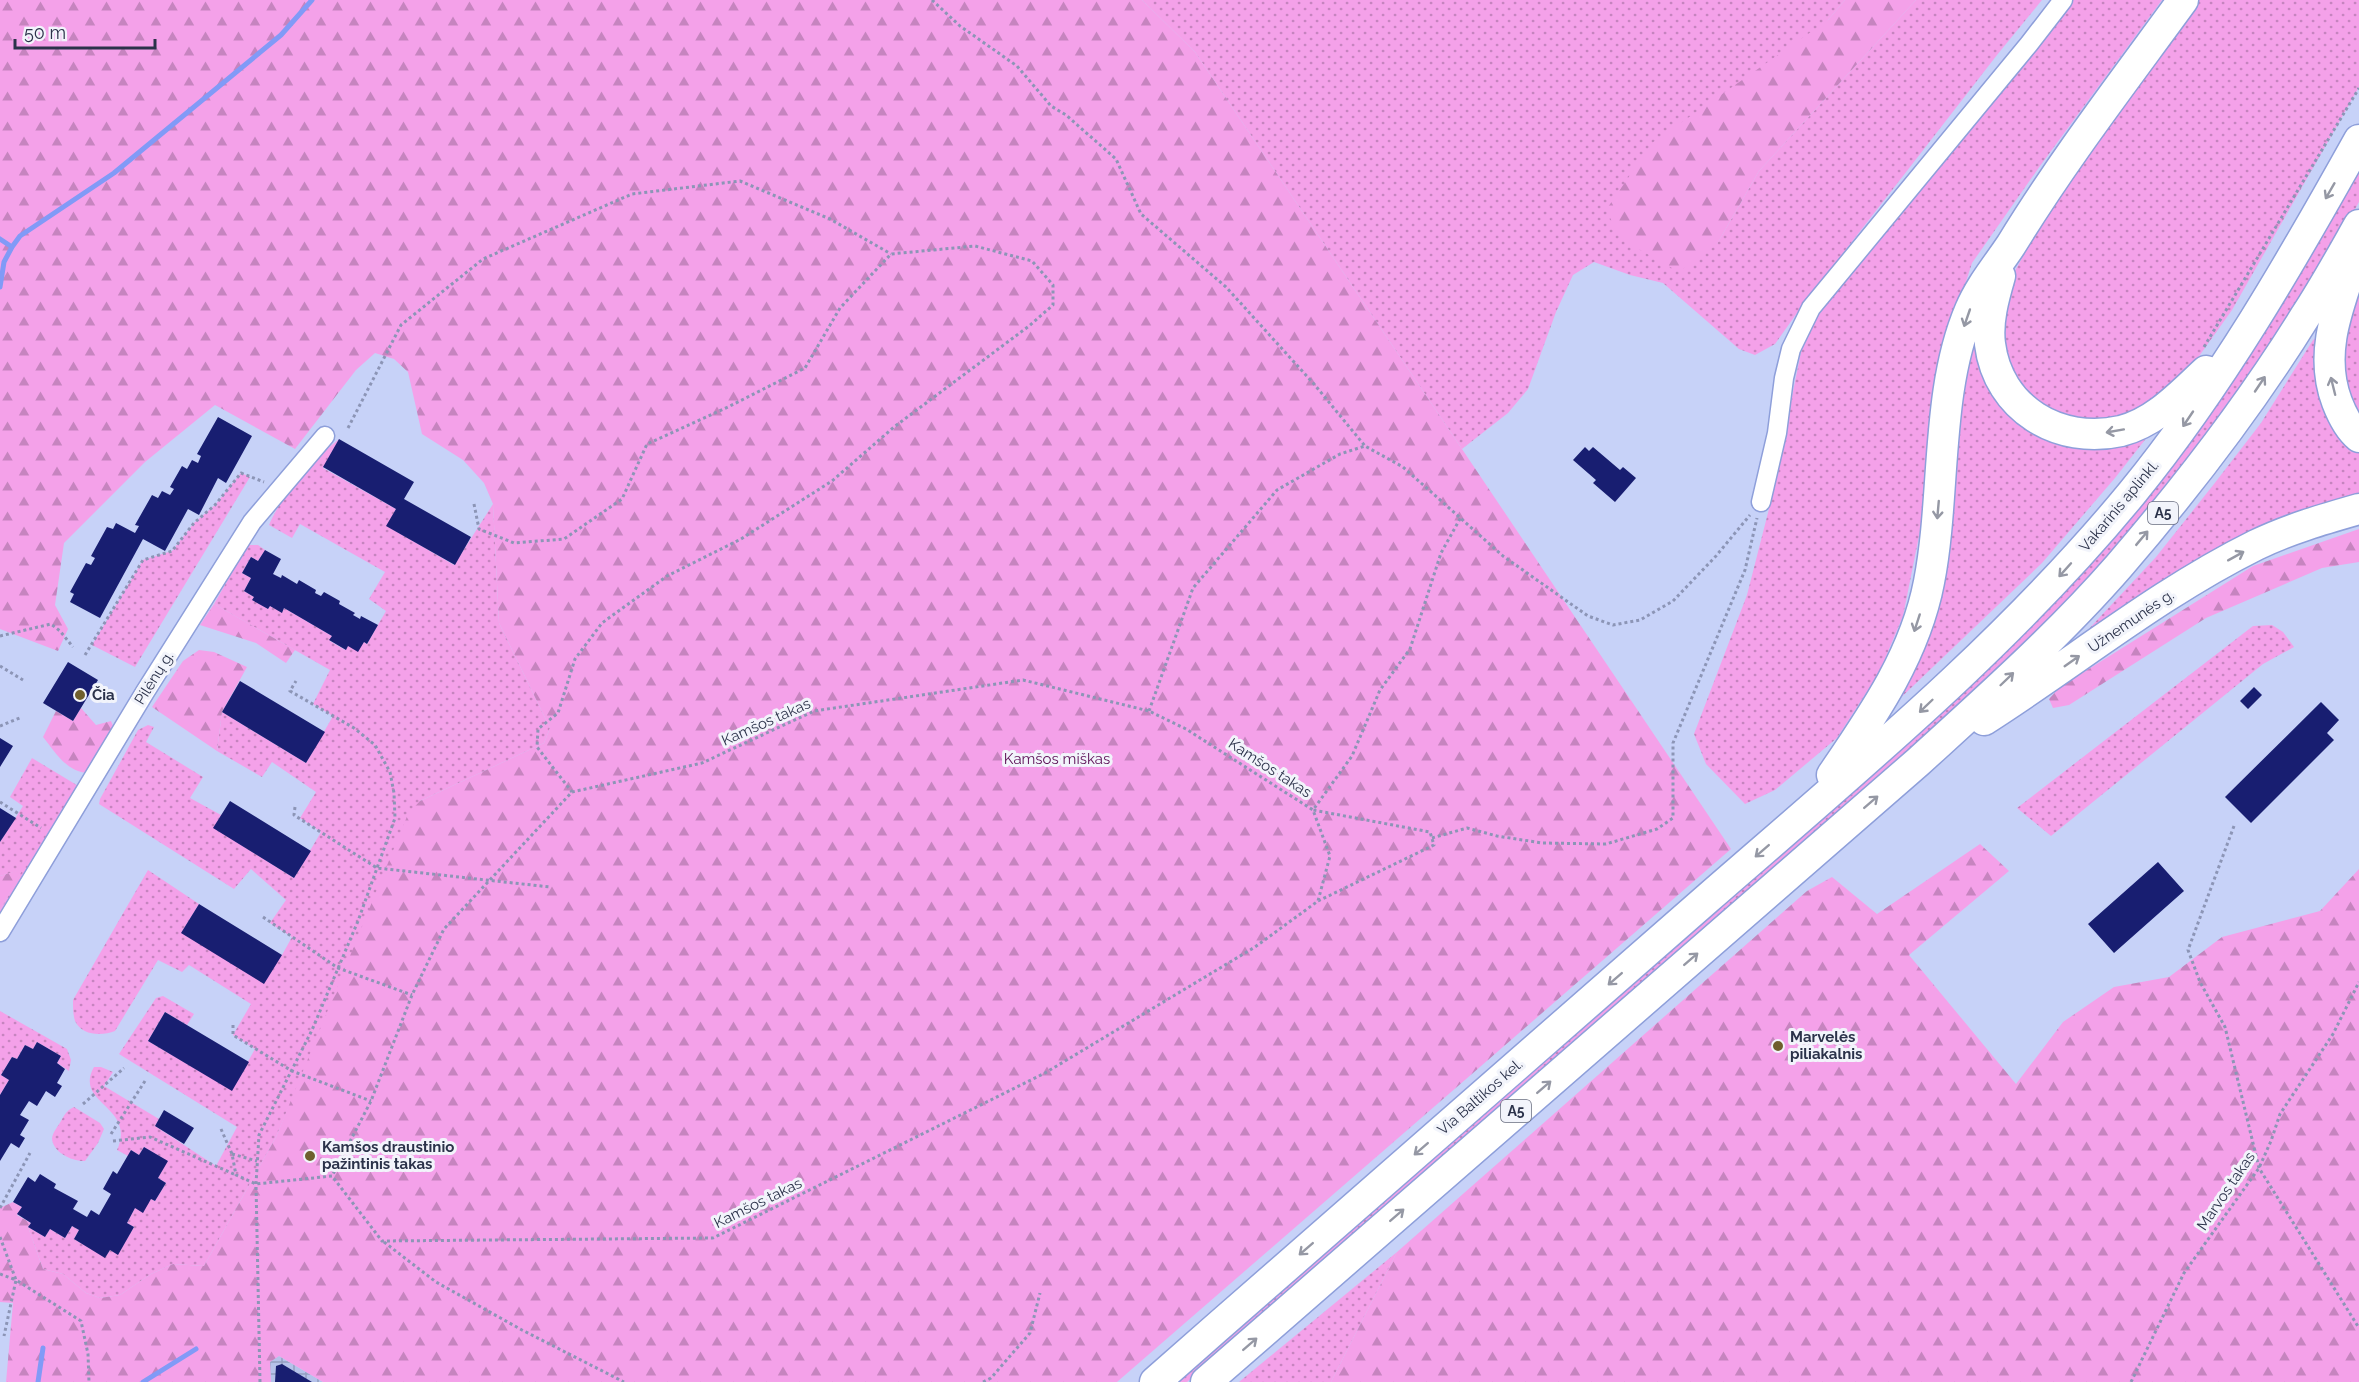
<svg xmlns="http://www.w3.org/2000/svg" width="2359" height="1382" font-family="Raleway,sans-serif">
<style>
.industrial{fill:url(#industrial-grid)}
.grass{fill:url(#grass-dots)}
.forest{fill:url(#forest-firs)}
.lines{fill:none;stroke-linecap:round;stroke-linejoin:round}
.stream{stroke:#819af7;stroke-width:5}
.building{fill:#181e71}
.minor-casing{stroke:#8e9fda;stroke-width:21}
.trunk-casing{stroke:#8e9fda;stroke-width:33}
.path{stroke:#8c95b6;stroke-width:3;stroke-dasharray:3 3;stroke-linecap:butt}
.minor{stroke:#fff;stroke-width:18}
.trunk{stroke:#fff;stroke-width:30}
.oneway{stroke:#9598a4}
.poi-dot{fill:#6f5f2d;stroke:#f2f4fb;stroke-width:2}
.labels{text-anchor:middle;stroke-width:6;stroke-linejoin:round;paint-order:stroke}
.shield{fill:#f2f4fb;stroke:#676c7f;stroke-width:1.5}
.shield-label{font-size:14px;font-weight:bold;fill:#2b324a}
.street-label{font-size:15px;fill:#2b324a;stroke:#f2f4fb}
.poi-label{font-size:15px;font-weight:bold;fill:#2b324a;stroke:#f2f4fb;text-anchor:start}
.park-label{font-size:15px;fill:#5c0f56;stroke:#f2f4fb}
</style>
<defs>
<pattern id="industrial-grid" width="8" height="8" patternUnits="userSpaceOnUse" patternTransform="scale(1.5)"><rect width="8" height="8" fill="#b5c2ea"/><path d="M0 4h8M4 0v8" fill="none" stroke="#939ec0"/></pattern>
<pattern id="grass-dots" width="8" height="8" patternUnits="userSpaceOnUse" patternTransform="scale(1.5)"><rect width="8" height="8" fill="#f4a1e9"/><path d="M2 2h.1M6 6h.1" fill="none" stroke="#c684bf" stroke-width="1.8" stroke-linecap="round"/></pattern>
<pattern id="forest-firs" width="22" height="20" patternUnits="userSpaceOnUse" patternTransform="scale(1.5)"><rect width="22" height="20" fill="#f4a1e9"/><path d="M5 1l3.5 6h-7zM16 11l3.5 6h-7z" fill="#c684bf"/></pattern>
</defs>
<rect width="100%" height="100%" fill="#c7d2f8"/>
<path class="industrial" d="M 279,1356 L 323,1382 L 271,1382 L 270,1361 Z"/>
<path class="grass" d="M 1142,0 L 1845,0 L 1828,20 L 1717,244 L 1759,171 L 1916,0 L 2042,0 L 1997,55 L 1802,306 L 1775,344 L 1755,355 L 1739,349 L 1663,283 L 1630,275 L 1594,262 L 1573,275 L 1556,312 L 1528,389 L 1508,413 L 1462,449 L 1195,52 Z
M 2073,0 L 2162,0 L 2040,166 L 1972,263 L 1936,374 L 1921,526 L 1903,616 L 1879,673 L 1837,738 L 1775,790 L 1745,804 L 1706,764 L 1694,734 L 1747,595 L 1771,501 L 1801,352 L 1818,316 L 1850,273 Z
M 2198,0 L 2359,0 L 2359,87 L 2232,310 L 2187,373 L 2156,400 L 2106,423 L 2066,420 L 2031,401 L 2000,353 L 2005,295 L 2015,271 L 2054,199 Z
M 2359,160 L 2359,202 L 2339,238 L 2277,336 L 2197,449 L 2118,545 L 2057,610 L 1997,672 L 1924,739 L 1193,1377 L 1187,1382 L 1171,1382 L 2047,605 Z
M 2359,279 L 2359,424 L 2339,370 L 2340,343 Z
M 1978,335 L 2007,407 L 2148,436 L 2115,478 L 2042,563 L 1891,707 L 1953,448 L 1970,337 Z
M 2320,335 L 2353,450 L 2359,453 L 2359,499 L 2071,648 L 2156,557 L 2214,484 L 2261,423 L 2313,340 Z
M 339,439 L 323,468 L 396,509 L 387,526 L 454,565 L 493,504 L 499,623 L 550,728 L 544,743 L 420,801 L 276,1137 L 204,1266 L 173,1264 L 151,1274 L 120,1295 L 100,1298 L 86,1293 L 63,1274 L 43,1269 L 28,1227 L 45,1237 L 50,1229 L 65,1238 L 72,1226 L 79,1230 L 74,1239 L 105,1257 L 110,1250 L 118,1254 L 134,1227 L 127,1223 L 135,1208 L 151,1199 L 155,1201 L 166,1183 L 158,1178 L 167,1161 L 144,1147 L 139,1155 L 131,1150 L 128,1156 L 117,1150 C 137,1106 73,1104 94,1067 L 101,1067 L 113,1072 L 104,1086 L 159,1119 L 155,1126 L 216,1166 L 237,1127 L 119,1054 L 156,998 L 163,996 L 194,1014 L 187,1025 L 165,1012 L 148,1041 L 232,1090 L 255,1049 L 233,1035 L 251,1004 L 189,965 L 182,972 L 158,960 L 115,1031 C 102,1036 82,1036 75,1021 C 73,1015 73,1007 73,1000 L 148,870 L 199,904 L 182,932 L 282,955 L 292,937 L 270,923 L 286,900 L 251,869 L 234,889 L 99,804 L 100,799 L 138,730 L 148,725 L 154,727 L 146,742 L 203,777 L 190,798 L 221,815 L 214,828 L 294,878 L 321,832 L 300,818 L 316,792 L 272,762 L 262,777 L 217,751 L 222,712 L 306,763 L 333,716 L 313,704 L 330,670 L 214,604 L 246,548 L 249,545 L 258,545 L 265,550 L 258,561 L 251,557 L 242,573 L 251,578 L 244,591 L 254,597 L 253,600 L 268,609 L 270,606 L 282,612 L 284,608 L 332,636 L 330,641 L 345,650 L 348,646 L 364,642 L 367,644 L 386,611 L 369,599 L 385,572 L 300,524 L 292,538 L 269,525 C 282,494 313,460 339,439 Z
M 241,473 L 250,477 L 135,667 L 92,645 L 143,560 L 172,551 L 194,523 L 215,505 Z
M 2272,625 L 2283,632 L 2294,647 L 2263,664 L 2051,836 L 2017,808 L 2253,626 Z
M 32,758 L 80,787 L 0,914 L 0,910 L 22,870 L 0,876 L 0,842 L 23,806 L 10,797 Z
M 0,1011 L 67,1049 L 71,1060 L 69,1071 L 57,1063 L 61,1056 L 37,1042 L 33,1049 L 25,1045 L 17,1059 L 12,1057 L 1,1075 L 9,1080 L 0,1095 Z
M 74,1107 L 100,1123 L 104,1129 L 98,1143 L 85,1161 C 73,1162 52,1152 52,1138 C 53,1132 58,1126 61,1121 C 65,1114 67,1110 74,1107 Z
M 1397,1252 L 1331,1382 L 1239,1382 Z"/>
<path class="forest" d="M 0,0 L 1142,0 L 1195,52 L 1731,849 L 1117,1382 L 323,1382 L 279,1356 L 270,1362 L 271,1382 L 6,1382 L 13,1303 L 0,1302 L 0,1208 L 13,1202 L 22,1207 L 17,1215 L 31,1223 L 28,1227 L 43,1269 L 63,1274 L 86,1293 L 100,1298 L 120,1295 L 151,1274 L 173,1264 L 204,1266 L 276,1137 L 408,814 L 420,801 L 544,743 L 550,728 L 499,623 L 493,504 L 484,483 L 463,460 L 422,434 L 408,372 L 394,359 L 375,353 L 356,370 L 295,449 L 215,405 L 145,462 L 64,543 L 55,605 L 68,629 L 58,651 L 0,629 Z
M 1845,0 L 1916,0 L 1759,171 L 1717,244 L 1679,272 L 1621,239 L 1606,210 L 1652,143 L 1828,20 Z
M 2359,529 L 2359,562 L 2322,568 L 2206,618 L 2069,705 L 2053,708 L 2049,699 L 2060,687 L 2253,566 Z
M 214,604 L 295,650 L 286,663 L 256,643 L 200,625 Z
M 199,650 L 214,652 L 247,667 L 222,712 L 217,751 L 152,707 L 183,661 Z
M 81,708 L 96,725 L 111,721 L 113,726 L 90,773 C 67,773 56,753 43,737 L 56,711 L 73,721 Z
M 1980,844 L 2009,871 L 1909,955 L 2016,1084 L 2063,1022 L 2114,987 L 2169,977 L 2222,937 L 2320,911 L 2359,869 L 2359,1382 L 1331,1382 L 1397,1252 L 1807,891 L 1832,877 L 1877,914 Z
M 23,869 L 0,910 L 0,876 Z"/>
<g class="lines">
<path class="stream" d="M 0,239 L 12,247 L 20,236 L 114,173 L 281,35 L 312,0
M 0,287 L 4,262 L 12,247
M 38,1382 L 43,1348
M 143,1382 L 196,1349"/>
</g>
<path class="building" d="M 218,417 L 252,436 L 226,483 L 218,478 L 199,515 L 188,509 L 165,551 L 143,539 L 100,618 L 70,602 L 74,594 L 70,592 L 86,563 L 91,565 L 95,558 L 91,556 L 107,527 L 113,529 L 116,523 L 135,533 L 139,526 L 135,525 L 152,495 L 158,498 L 162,491 L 170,495 L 174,489 L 170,487 L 182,466 L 187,469 L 192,460 L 198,463 L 201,456 L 197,454 Z
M 339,439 L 414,482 L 404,499 L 471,537 L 455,565 L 386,526 L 396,509 L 323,467 Z
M 1585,447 L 1589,451 L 1593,447 L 1620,470 L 1623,467 L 1636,478 L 1615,502 L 1593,483 L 1596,480 L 1573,460 Z
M 265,550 L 281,559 L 273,574 L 281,578 L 282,575 L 297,584 L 299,580 L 316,590 L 315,593 L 321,596 L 324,592 L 340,601 L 339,604 L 355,613 L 353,615 L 360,619 L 361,616 L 378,625 L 367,644 L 364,642 L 358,652 L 348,646 L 346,650 L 329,640 L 332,636 L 284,608 L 282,613 L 270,606 L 268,609 L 252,600 L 254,597 L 244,591 L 251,578 L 242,573 L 251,557 L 258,561 Z
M 68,662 L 98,680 L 73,721 L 43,703 Z
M 240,681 L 325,732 L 306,763 L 222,712 Z
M 2254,687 L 2262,695 L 2248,709 L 2240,701 Z
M 2321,702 L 2339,720 L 2327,733 L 2334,740 L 2251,823 L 2225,797 Z
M 0,738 L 13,746 L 0,767 Z
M 230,801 L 311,851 L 294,878 L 213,828 Z
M 0,808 L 16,818 L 0,842 Z
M 2158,862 L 2184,891 L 2114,953 L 2088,924 Z
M 199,904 L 282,955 L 264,984 L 181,933 Z
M 165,1012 L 249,1062 L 232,1091 L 148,1041 Z
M 37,1042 L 61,1056 L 57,1063 L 65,1069 L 57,1083 L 62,1086 L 55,1097 L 46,1091 L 37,1106 L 29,1101 L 20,1115 L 29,1120 L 20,1135 L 25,1138 L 19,1148 L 11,1143 L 0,1161 L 0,1095 L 9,1080 L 1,1075 L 12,1057 L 17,1059 L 25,1045 L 33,1049 Z
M 164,1110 L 194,1128 L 184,1144 L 155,1126 Z
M 144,1147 L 168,1161 L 158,1178 L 166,1183 L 155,1201 L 151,1199 L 143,1213 L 135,1208 L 127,1223 L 134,1227 L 118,1255 L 110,1250 L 105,1258 L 74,1239 L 79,1230 L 72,1226 L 65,1238 L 50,1229 L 45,1237 L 28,1227 L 31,1223 L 17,1214 L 22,1207 L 13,1202 L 28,1177 L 35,1182 L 40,1174 L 56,1184 L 54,1188 L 78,1201 L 73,1209 L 87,1217 L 91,1210 L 99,1215 L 111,1194 L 103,1189 L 113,1171 L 117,1174 L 131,1150 L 139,1155 Z
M 282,1364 L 312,1382 L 275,1382 L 276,1366 Z"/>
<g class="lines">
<g class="minor-casing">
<path id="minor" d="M 1761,502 L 1777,433 L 1784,378 L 1791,349 L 1811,308 L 2029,44 L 2063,0
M 0,932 L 145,692 L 252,522 L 325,436"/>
</g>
<g class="trunk-casing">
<path id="trunk" d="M 2355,257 C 2339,305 2318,352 2337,402 C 2342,415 2348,428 2359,437
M 2000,276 C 1994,297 1987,321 1990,344 C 1998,409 2059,445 2121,431 C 2156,422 2181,394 2206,371
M 1984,720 C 2075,662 2159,593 2256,545 C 2289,529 2324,519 2359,509
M 1832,775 C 1873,715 1915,655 1929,582 C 1946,495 1935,392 1970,310 C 1980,286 1997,266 2011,245 C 2063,160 2124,81 2183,0
M 1155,1382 C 1339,1220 1524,1059 1708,898 C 1855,770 2008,644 2132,493 C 2221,384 2291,262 2359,140
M 1206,1382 L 1918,762 C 1987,699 2058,636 2119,566 C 2187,487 2251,404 2306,315 C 2325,286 2342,255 2359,225"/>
</g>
<path class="path" d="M 932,0 L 960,26 L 1017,66 L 1051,106 L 1066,115 L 1116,159 L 1141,214 L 1226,287 L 1314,384 L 1365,446
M 2204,347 L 2359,88
M 348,428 L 401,325 L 483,259 L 632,194 L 740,181 L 830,219 L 891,254
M 474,504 L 479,529 L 514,543 L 564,539 L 622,499 L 647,444 L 730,406 L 805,368 L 840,308 L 891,254 L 975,246 L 1032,261 L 1053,285 L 1053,305 L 1029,326 L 894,427 L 832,481 L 741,539 L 667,576 L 602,623 L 575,659 L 558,713 L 538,729 L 537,747 L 572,792
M 0,636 L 51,624 L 60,631 L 73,647
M 85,655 L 143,560 L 172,551 L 194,523 L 215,505 L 241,473 L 264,482
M 0,666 L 23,680
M 1149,711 L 1193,588 L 1277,490 L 1340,454 L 1365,446 L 1403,467 L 1503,556 L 1588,616 L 1613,625 L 1640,620 L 1673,601 L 1716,556 L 1750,515
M 0,726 L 22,717
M 0,802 L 41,828
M 295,807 L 294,815 L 377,868 L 550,887
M 2234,826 L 2188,950 L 2200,982 L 2225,1027 L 2259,1168 L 2359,1328
M 1432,838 L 1467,828 L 1497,836 L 1542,843 L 1606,844 L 1657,829 L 1673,818 L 1673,743 L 1745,570 L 1757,518
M 1318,901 L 1434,845 L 1430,832 L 1313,810 L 1352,756 L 1380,690 L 1410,649 L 1441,553 L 1461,517
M 263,917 L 338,968 L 412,995
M 233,1025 L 233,1035 L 292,1071 L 371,1101
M 83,1104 L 124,1068
M 221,1129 L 232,1154 L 236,1175 L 256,1184 L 332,1176 L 382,1241 L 713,1238 L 1045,1073 L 1255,947 L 1318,901 L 1330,856 L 1313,810 L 1186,729 L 1149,711 L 1023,680 L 814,711 L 702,763 L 572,792 L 444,929 L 412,995 L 371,1101 L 332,1176
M 111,1134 L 145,1081
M 113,1141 L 150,1137 L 236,1175
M 232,1154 L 257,1161
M 0,1208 L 30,1153
M 0,1237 L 16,1280 L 81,1321 L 88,1354 L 89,1382
M 384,1242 L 436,1282 L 522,1330 L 624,1382
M 0,1274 L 16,1280 L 4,1336
M 260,1382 L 256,1184 L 259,1135 L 312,1030 L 358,921 L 395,818 L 394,793 L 390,772 L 375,745 L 354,728 L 290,691 L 296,681
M 983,1382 L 991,1378 L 1030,1333 L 1040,1293
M 2131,1382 L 2184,1273 L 2259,1168 L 2271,1141 L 2280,1114 L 2333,1034 L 2359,982"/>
<use href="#minor" class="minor"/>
<use href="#trunk" class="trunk"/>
</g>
<defs><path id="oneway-shaft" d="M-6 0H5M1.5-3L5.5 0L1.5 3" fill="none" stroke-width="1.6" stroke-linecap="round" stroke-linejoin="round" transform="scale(1.5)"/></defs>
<g class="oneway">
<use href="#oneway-shaft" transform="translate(2330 191) rotate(120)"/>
<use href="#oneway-shaft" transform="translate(1967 318) rotate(109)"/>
<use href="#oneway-shaft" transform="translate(2260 384) rotate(-56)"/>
<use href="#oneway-shaft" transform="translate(2333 386) rotate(-104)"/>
<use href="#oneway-shaft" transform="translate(2188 419) rotate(124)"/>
<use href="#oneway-shaft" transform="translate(2115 431) rotate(170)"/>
<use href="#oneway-shaft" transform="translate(1938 510) rotate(95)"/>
<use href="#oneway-shaft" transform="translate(2142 538) rotate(-50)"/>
<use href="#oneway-shaft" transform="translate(2236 556) rotate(-29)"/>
<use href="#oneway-shaft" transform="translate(2065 570) rotate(132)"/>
<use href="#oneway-shaft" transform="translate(1917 623) rotate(108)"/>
<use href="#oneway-shaft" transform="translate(2072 661) rotate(-35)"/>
<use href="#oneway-shaft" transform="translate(2007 679) rotate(-44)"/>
<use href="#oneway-shaft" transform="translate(1926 706) rotate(136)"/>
<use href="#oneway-shaft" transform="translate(1871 802) rotate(-41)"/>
<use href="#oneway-shaft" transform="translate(1762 851) rotate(139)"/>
<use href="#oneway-shaft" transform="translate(1691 959) rotate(-41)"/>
<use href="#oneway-shaft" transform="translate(1615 979) rotate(139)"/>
<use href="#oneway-shaft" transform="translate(1544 1087) rotate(-41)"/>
<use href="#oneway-shaft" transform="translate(1421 1149) rotate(139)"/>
<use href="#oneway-shaft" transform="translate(1397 1215) rotate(-41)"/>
<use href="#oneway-shaft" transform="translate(1306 1249) rotate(139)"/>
<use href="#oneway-shaft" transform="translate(1250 1344) rotate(-41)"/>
</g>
<g class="poi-dot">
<circle cx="80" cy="695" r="6"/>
<circle cx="1778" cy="1046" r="6"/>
<circle cx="310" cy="1156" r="6"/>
</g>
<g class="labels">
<g class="shield">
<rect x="2148" y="502" width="30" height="22" rx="4.5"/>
<rect x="1501" y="1100" width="30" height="22" rx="4.5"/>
</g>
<g class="shield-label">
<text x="2163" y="518">A5</text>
<text x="1516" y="1116">A5</text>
</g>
<g class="street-label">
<text transform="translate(2119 506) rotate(-50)" y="5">Vakarinis aplinkl.</text>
<text transform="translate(2131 621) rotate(-34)" y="5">Užnemunės g.</text>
<text transform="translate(154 678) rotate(-58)" y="5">Pilėnų g.</text>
<text transform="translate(766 722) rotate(-24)" y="5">Kamšos takas</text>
<text transform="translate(1270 768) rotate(33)" y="5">Kamšos takas</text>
<text transform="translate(1480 1097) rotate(-41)" y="5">Via Baltikos kel.</text>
<text transform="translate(2226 1191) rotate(-56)" y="5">Marvos takas</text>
<text transform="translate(758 1203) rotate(-26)" y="5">Kamšos takas</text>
</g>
<g class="poi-label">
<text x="92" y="700">Čia</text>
<text x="1790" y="1042">Marvelės<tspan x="1790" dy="17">piliakalnis</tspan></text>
<text x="322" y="1152">Kamšos draustinio<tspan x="322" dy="17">pažintinis takas</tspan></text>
</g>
<g class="park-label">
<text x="1057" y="764">Kamšos miškas</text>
</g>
</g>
<path d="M15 39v9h140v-9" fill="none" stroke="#2b324a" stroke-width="3"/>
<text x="24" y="39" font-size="18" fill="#2b324a" stroke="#f2f4fb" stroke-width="4.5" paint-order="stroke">50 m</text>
</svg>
